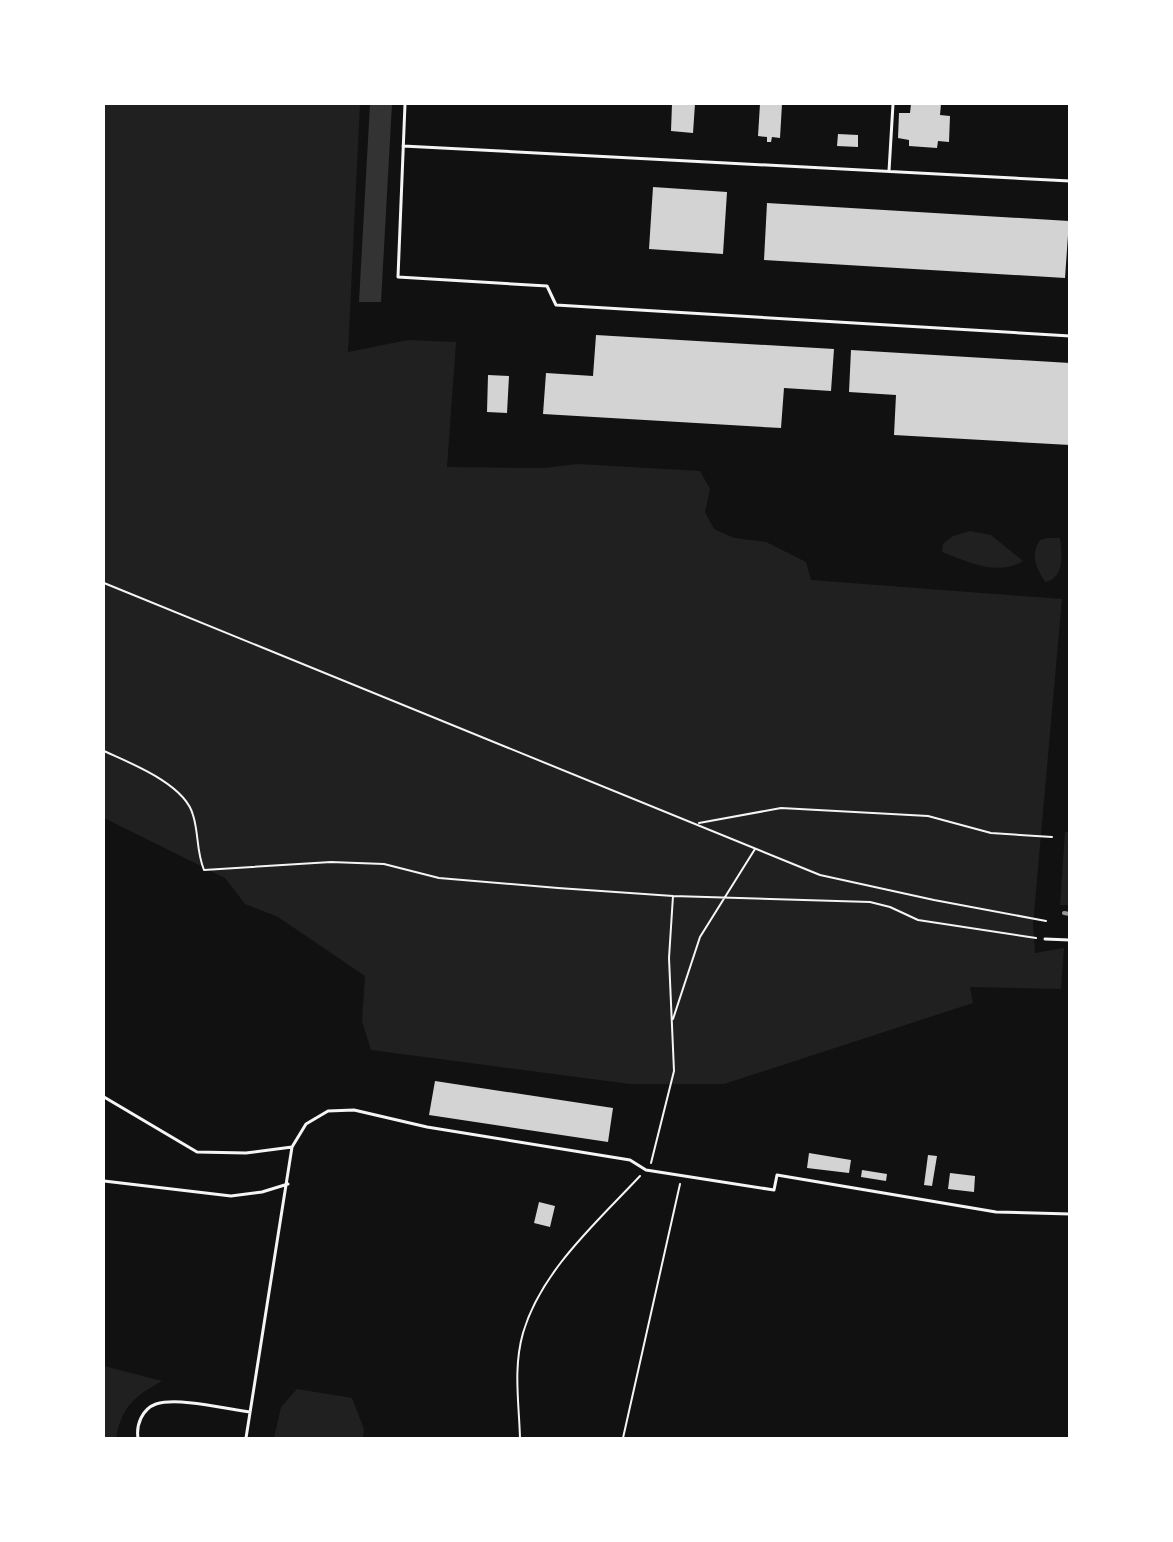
<svg xmlns="http://www.w3.org/2000/svg" width="1173" height="1542" font-family="Arial,sans-serif">
<style>
.green{fill:#202020}
.water{fill:#333}
.building{fill:#d3d3d3}
.lines{fill:none;stroke-linecap:round;stroke-linejoin:round}
.path{stroke:#f5f5f5;stroke-width:2}
.service{stroke:#f5f5f5;stroke-width:3}
.rail{stroke:#9a9a9a;stroke-width:4}
</style>
<rect width="100%" height="100%" fill="#111"/>
<path class="green" d="M 104,104 L 360,104 L 348,352 L 408,340 L 456,342 L 447,467 L 544,468 L 578,464 L 700,471 L 710,489 L 705,512 L 714,529 L 734,538 L 766,542 L 806,562 L 811,580 L 1062,599 L 1033,924 L 1035,953 L 1064,948 L 1061,989 L 970,987 L 973,1003 L 724,1084 L 630,1084 L 371,1050 L 362,1021 L 365,976 L 278,917 L 245,904 L 225,878 L 104,818 Z
M 970,531 L 991,535 L 1023,561 C 998,577 966,561 942,552 L 943,544 L 953,536 Z
M 1047,538 L 1060,538 C 1062,552 1065,579 1045,582 C 1036,567 1030,556 1040,540 Z
M 1065,832 L 1069,832 L 1069,905 L 1060,905 Z
M 104,1366 L 162,1381 C 135,1396 122,1406 116,1438 L 104,1438 Z
M 297,1389 L 352,1398 L 364,1429 L 363,1438 L 274,1438 L 281,1407 Z"/>
<path class="water" d="M 370,104 L 392,104 L 381,302 L 359,302 Z"/>
<path class="building" d="M 672,104 L 695,104 L 693,133 L 671,131 Z
M 760,104 L 782,104 L 780,138 L 772,137 L 771,142 L 767,142 L 767,137 L 758,136 Z
M 911,104 L 941,104 L 940,115 L 950,116 L 949,142 L 938,141 L 937,148 L 909,146 L 909,140 L 898,138 L 899,113 L 910,113 Z
M 838,134 L 858,135 L 858,147 L 837,146 Z
M 653,187 L 727,192 L 723,254 L 649,249 Z
M 767,203 L 1069,221 L 1065,278 L 764,260 Z
M 596,335 L 834,349 L 831,391 L 784,388 L 781,428 L 543,414 L 546,373 L 593,376 Z
M 851,350 L 1070,363 L 1070,445 L 894,435 L 896,395 L 849,392 Z
M 488,375 L 509,376 L 507,413 L 487,412 Z
M 435,1081 L 613,1108 L 608,1142 L 429,1115 Z
M 809,1153 L 851,1160 L 849,1173 L 807,1168 Z
M 928,1155 L 937,1156 L 932,1186 L 924,1185 Z
M 862,1170 L 887,1174 L 886,1181 L 861,1177 Z
M 950,1173 L 975,1176 L 974,1192 L 948,1189 Z
M 539,1202 L 555,1206 L 550,1227 L 534,1223 Z"/>
<g class="lines">
<path class="path" d="M 104,583 L 820,875 L 934,900 L 1046,921
M 104,751 C 130,763 185,784 193,815 C 199,834 196,850 204,870 L 331,862 L 384,864 L 439,878 L 558,888 L 673,896 L 870,902 L 890,907 L 918,920 L 1036,938
M 699,823 L 781,808 L 928,816 L 991,833 L 1052,837
M 673,1019 L 700,937 L 755,849
M 651,1163 L 674,1071 L 669,958 L 673,896
M 520,1438 C 519,1403 513,1368 523,1333 C 541,1271 597,1222 640,1176
M 623,1438 L 680,1184"/>
<path class="service" d="M 405,104 L 398,277 L 547,286 L 556,305 L 1070,336
M 403,146 L 1070,181
M 889,171 L 893,104
M 1045,939 L 1070,940
M 104,1097 L 197,1152 L 246,1153 L 292,1147
M 104,1181 L 231,1196 L 262,1192 L 288,1184
M 138,1438 C 136,1425 142,1409 156,1404 C 179,1397 226,1409 250,1412
M 246,1438 L 292,1147 L 306,1124 L 328,1111 L 354,1110 L 427,1127 L 630,1160 L 646,1170 L 774,1190 L 777,1175 L 996,1212 L 1070,1214"/>
<path class="rail" d="M 1064,913 L 1070,914"/>
</g>
<rect width="1173" height="1542" fill="none" stroke="#ffffff" stroke-width="210"/>
</svg>
